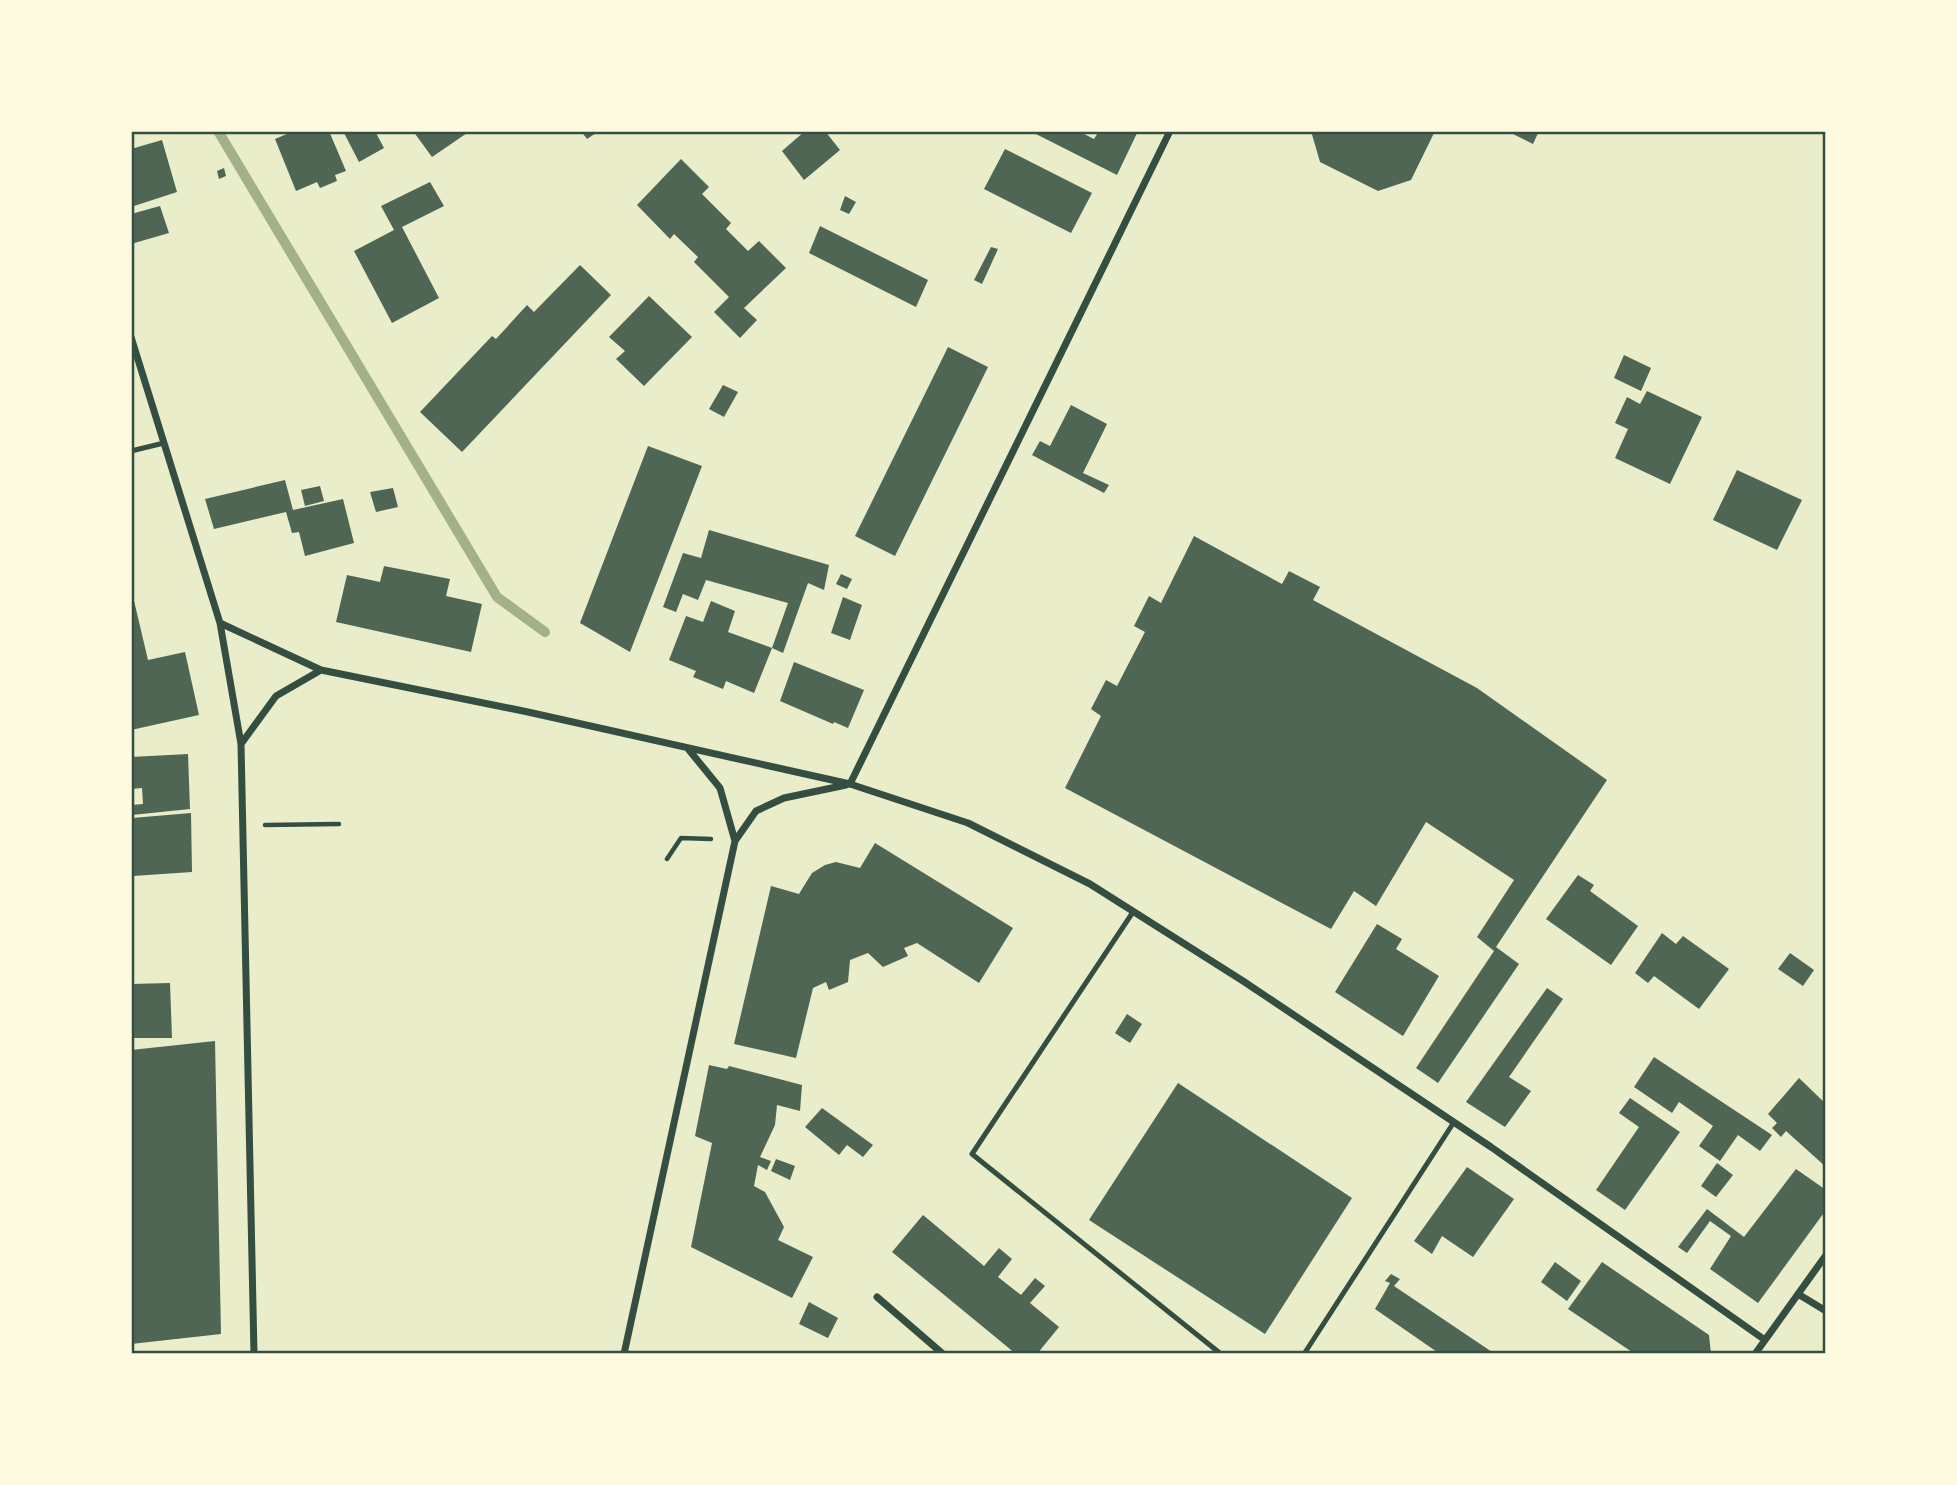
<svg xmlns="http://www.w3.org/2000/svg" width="1957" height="1485" font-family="'Nunito Sans',sans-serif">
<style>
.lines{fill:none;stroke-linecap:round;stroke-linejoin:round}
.stream{stroke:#a3b18a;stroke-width:10}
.building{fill:#4f6655}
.path{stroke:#344e41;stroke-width:4.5}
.service{stroke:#344e41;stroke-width:5}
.minor{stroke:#344e41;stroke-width:7}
.neatline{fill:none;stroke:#344e41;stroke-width:2.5}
</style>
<rect width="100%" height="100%" fill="#e9edc9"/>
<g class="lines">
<path class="stream" d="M 218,131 L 497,597 L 545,632"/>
</g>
<path class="building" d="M 294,131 L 329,131 L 346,171 L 335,175 L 337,181 L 320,188 L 317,182 L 296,191 L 275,139 Z
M 343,131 L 375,131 L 384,148 L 359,162 Z
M 413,131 L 470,131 L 432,157 Z
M 581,131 L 599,131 L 587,139 Z
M 805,131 L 825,131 L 840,150 L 804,180 L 782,151 Z
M 1030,131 L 1078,131 L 1094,139 L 1099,131 L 1138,131 L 1117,175 Z
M 1311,131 L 1435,131 L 1411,180 L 1378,191 L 1320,162 Z
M 1507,131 L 1539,131 L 1533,144 Z
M 162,140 L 177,192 L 131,207 L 131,149 Z
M 1005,149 L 1092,193 L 1071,233 L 984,189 Z
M 681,159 L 709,187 L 702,194 L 731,223 L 726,229 L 748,251 L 759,241 L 786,268 L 744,308 L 757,320 L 740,338 L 714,312 L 729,297 L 694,262 L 698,257 L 674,234 L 670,239 L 637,205 Z
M 224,168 L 226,176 L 219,179 L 217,171 Z
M 430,182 L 444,206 L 402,227 L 439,298 L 392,323 L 354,251 L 394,230 L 381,206 Z
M 845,196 L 856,202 L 849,214 L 840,210 Z
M 160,206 L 169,233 L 131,244 L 131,214 Z
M 820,226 L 928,280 L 916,307 L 809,253 Z
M 991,247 L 998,249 L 982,284 L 974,280 Z
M 580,265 L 611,295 L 462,452 L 420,412 L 492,336 L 496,339 L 527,305 L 534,312 Z
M 649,296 L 692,337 L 644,386 L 616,359 L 625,351 L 609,337 Z
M 948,347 L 988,367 L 895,556 L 855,536 Z
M 1624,355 L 1651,368 L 1641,391 L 1614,378 Z
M 723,385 L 738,392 L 724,417 L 709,409 Z
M 1647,391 L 1702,417 L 1670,484 L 1615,458 L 1628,429 L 1615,423 L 1627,397 L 1640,404 Z
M 1071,405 L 1107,424 L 1083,473 L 1109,485 L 1104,493 L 1032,455 L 1040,441 L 1050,446 Z
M 648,446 L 702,466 L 630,652 L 580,623 Z
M 1737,470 L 1802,500 L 1777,550 L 1713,520 Z
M 285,480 L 293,510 L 343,499 L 354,543 L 305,556 L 299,532 L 292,533 L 286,512 L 214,529 L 205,499 Z
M 320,486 L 324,501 L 305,506 L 301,490 Z
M 393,488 L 398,507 L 376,512 L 370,492 Z
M 709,530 L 829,565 L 824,590 L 808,583 L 783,653 L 772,648 L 788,603 L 706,580 L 698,600 L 683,594 L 676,612 L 663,607 L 683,553 L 701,558 Z
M 1194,536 L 1282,584 L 1289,571 L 1320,587 L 1313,600 L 1477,688 L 1607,780 L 1496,947 L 1519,964 L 1438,1083 L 1416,1068 L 1494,951 L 1477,937 L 1514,880 L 1426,822 L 1376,906 L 1354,891 L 1331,929 L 1065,788 L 1101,716 L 1091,709 L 1106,680 L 1117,686 L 1145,632 L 1134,626 L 1149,596 L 1161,603 Z
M 384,566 L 450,579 L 446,596 L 482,604 L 471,652 L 336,622 L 347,575 L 380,582 Z
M 841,574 L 852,579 L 847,589 L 836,584 Z
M 131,588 L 148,660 L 185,652 L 199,715 L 131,730 Z
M 843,597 L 862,605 L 850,640 L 831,633 Z
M 711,601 L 735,611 L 728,632 L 772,648 L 754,693 L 726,681 L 723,689 L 693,677 L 696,671 L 669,660 L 686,616 L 703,622 Z
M 794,662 L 864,690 L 848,728 L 834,722 L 833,724 L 780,701 Z
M 188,754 L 190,809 L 132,815 L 132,805 L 143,804 L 142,788 L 131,789 L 131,757 Z
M 191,813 L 192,872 L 133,876 L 132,818 Z
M 875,843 L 1013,928 L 979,983 L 917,943 L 904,948 L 908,956 L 883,967 L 868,953 L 850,960 L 848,982 L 829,990 L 826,982 L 813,988 L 796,1058 L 734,1044 L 771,886 L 799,894 L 812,873 L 825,865 L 836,862 L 860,868 Z
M 1578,875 L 1594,885 L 1590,891 L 1638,926 L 1611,965 L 1546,919 Z
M 1377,924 L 1402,939 L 1396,949 L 1439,976 L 1403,1036 L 1335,992 Z
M 1662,933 L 1676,944 L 1683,936 L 1729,969 L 1699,1009 L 1654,976 L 1648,983 L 1635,973 Z
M 1790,953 L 1814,970 L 1803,986 L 1778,969 Z
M 170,983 L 172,1038 L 131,1038 L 131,984 Z
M 1547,988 L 1563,999 L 1509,1077 L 1531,1091 L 1505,1127 L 1466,1102 Z
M 1127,1014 L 1142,1024 L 1130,1043 L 1115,1033 Z
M 215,1041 L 221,1334 L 131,1344 L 131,1050 Z
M 1654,1057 L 1772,1135 L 1760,1151 L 1738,1135 L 1720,1161 L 1699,1146 L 1713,1126 L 1679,1102 L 1672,1113 L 1634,1087 Z
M 709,1065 L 727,1069 L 729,1066 L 802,1085 L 800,1111 L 777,1105 L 775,1125 L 760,1157 L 771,1161 L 767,1170 L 758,1165 L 754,1186 L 765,1192 L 784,1227 L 778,1240 L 813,1257 L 792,1298 L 691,1247 L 712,1143 L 695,1136 Z
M 1799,1078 L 1826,1104 L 1826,1167 L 1786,1131 L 1781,1137 L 1772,1128 L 1777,1123 L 1768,1114 Z
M 1178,1083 L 1352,1198 L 1265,1334 L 1089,1220 Z
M 1630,1098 L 1680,1132 L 1625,1210 L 1596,1190 L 1639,1127 L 1619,1113 Z
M 822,1108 L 873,1145 L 863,1157 L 847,1145 L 839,1155 L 805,1127 Z
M 776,1159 L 795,1166 L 790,1180 L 771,1171 Z
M 1717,1163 L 1733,1175 L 1716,1197 L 1701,1186 Z
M 1467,1167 L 1514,1199 L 1473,1257 L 1442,1236 L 1432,1254 L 1414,1241 Z
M 1796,1169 L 1826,1190 L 1826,1210 L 1758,1303 L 1710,1269 L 1731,1236 L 1710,1221 L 1687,1253 L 1678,1247 L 1707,1209 L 1744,1237 Z
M 923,1215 L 984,1266 L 999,1248 L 1012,1259 L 998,1277 L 1021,1295 L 1035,1278 L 1045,1286 L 1030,1303 L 1059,1327 L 1037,1354 L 1016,1354 L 892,1252 Z
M 1555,1262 L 1581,1281 L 1567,1301 L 1541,1282 Z
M 1602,1262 L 1709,1335 L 1711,1354 L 1635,1354 L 1568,1309 Z
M 1391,1274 L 1400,1279 L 1394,1286 L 1495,1354 L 1440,1354 L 1375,1309 L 1390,1283 L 1385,1281 Z
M 809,1302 L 838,1318 L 828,1338 L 799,1324 Z"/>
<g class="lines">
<path class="path" d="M 265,825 L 339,824
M 667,859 L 681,838 L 711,839"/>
<path class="service" d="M 131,451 L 164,443
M 1133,912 L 972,1154 L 1221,1354
M 1304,1354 L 1454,1122"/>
<path class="minor" d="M 131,337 L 220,623 L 241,744 L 254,1354
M 220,623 L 321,670 L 528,712 L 850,784 L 968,823 L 1090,884 L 1243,981 L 1491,1147 L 1765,1340
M 241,744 L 276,696 L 321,670
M 689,750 L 720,788 L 735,841
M 850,784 L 1170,131
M 1798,1294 L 1826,1311
M 877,1297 L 943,1354
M 624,1354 L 735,841 L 756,811 L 784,798 L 846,785
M 1755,1354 L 1826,1255"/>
</g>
<rect width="1957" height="1485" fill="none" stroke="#fefae0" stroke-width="266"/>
<rect x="133" y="133" width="1691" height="1219" class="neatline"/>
</svg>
